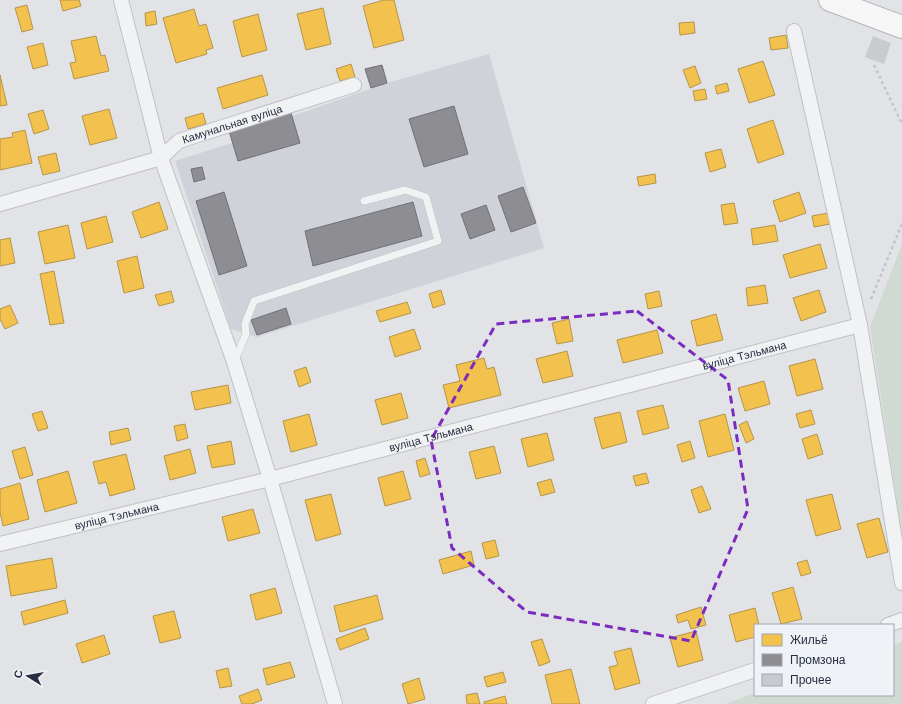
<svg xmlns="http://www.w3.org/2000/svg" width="902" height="704" font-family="'Work Sans',sans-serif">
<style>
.built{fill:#d0d2da}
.green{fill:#d1dad2}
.homes{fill:#f2c14e;stroke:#b5954a}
.industry{fill:#8d8d92;stroke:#6f707a}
.building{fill:#cacbcf}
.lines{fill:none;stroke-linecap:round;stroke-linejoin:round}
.lane-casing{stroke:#c0c1c5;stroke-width:8}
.street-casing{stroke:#c0c1c5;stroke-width:16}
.highway-casing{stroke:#b4b6bc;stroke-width:24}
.path{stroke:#c3c4c9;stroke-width:2.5;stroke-dasharray:3 3;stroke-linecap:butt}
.lane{stroke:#f1f2f4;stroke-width:7}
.street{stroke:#f1f2f4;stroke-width:14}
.highway{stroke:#f6f6f6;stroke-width:22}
.marked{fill:none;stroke:#7b2cbf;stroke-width:3;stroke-dasharray:8 5;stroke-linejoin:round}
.labels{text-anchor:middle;stroke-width:4;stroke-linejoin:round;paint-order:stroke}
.street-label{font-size:11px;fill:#282e41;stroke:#eff2f7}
</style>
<rect width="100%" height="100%" fill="#e2e3e7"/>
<path class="built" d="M 489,54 L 544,248 L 257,337 L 231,329 L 175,161 L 232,143 L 232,130 L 292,116 L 387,83 Z"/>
<path class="green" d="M 902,244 L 902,534 L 870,327 Z
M 902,642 L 902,704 L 725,704 L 755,693 L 755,695 L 893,695 L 893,646 Z"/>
<path class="homes" d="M 60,0 L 79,0 L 81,6 L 63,11 Z
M 384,0 L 394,0 L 404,40 L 374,48 L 363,6 Z
M 27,5 L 33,29 L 22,32 L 15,8 Z
M 323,8 L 331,44 L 306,50 L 297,14 Z
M 194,9 L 199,26 L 206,24 L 213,48 L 206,50 L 207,54 L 176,63 L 163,18 Z
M 155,11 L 157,24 L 146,26 L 145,13 Z
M 258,14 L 267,50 L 242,57 L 233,21 Z
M 694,22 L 695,33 L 680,35 L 679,23 Z
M 786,35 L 788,48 L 771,50 L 769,38 Z
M 96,36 L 101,56 L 105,55 L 109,71 L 74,79 L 70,63 L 76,62 L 71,41 Z
M 43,43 L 48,65 L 33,69 L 27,47 Z
M 763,61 L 775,95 L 749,103 L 738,69 Z
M 351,64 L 355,77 L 340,81 L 336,69 Z
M 695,66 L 701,83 L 690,88 L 683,70 Z
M 0,75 L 7,105 L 0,106 Z
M 262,75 L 268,95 L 223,109 L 217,88 Z
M 727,83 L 729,91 L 717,94 L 715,86 Z
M 705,89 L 707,99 L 695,101 L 693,91 Z
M 109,109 L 117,138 L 90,145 L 82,116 Z
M 43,110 L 49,129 L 34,134 L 28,114 Z
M 203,113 L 206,124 L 188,129 L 185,118 Z
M 773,120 L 784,154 L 758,163 L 747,129 Z
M 25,130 L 32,163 L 0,170 L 0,139 L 13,137 L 12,133 Z
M 721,149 L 726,167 L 710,172 L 705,153 Z
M 56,153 L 60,171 L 43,175 L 38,157 Z
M 655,174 L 656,183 L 639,186 L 637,177 Z
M 799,192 L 806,213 L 780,222 L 773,201 Z
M 159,202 L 168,229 L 141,238 L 132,212 Z
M 734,203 L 738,223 L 724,225 L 721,205 Z
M 828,213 L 830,224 L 814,227 L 812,216 Z
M 106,216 L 113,242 L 87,249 L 81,223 Z
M 68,225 L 75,258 L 45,264 L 38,232 Z
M 775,225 L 778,241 L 753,245 L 751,229 Z
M 10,238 L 15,263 L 0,266 L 0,240 Z
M 820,244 L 827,268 L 790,278 L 783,255 Z
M 137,256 L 144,288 L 124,293 L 117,261 Z
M 54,271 L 64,323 L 50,325 L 40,274 Z
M 765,285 L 768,303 L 748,306 L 746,288 Z
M 441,290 L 445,304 L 433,308 L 429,294 Z
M 819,290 L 826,312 L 801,321 L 793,298 Z
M 171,291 L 174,302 L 159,306 L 155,295 Z
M 659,291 L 662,306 L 648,309 L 645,294 Z
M 407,302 L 411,313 L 380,322 L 376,311 Z
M 10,305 L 18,323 L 5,329 L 0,319 L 0,309 Z
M 716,314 L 723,340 L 697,346 L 691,321 Z
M 569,319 L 573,341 L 557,344 L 552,323 Z
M 414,329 L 421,349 L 395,357 L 389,337 Z
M 657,330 L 663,353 L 623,363 L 617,340 Z
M 567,351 L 573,376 L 543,383 L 536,359 Z
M 484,358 L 487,369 L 494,367 L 501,395 L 449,408 L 443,385 L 460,381 L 456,365 Z
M 815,359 L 823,389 L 797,396 L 789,366 Z
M 306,367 L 311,382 L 299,387 L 294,371 Z
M 764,381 L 770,404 L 745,411 L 738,388 Z
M 228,385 L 231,403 L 195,410 L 191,392 Z
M 401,393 L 408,418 L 382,425 L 375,400 Z
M 663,405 L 669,428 L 643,435 L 637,411 Z
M 811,410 L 815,424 L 800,428 L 796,414 Z
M 42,411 L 48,428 L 38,431 L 32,414 Z
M 620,412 L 627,442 L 602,449 L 594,418 Z
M 309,414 L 317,445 L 291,452 L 283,421 Z
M 725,414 L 734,450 L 708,457 L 699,421 Z
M 747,421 L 754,439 L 746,443 L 739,425 Z
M 185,424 L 188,438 L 177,441 L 174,426 Z
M 128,428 L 131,440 L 111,445 L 109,432 Z
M 547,433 L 554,460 L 528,467 L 521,439 Z
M 817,434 L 823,454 L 808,459 L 802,439 Z
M 231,441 L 235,464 L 212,468 L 207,446 Z
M 690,441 L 695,458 L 682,462 L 677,445 Z
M 494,446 L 501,473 L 476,479 L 469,452 Z
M 25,447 L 33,475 L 20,479 L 12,451 Z
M 190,449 L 196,473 L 170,480 L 164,456 Z
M 126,454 L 135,489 L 110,496 L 106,482 L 99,484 L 93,462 Z
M 425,458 L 430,474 L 420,477 L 416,461 Z
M 68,471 L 77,503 L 45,512 L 37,480 Z
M 403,471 L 411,499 L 385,506 L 378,478 Z
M 646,473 L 649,483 L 636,486 L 633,476 Z
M 551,479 L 555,492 L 541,496 L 537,483 Z
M 20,483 L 29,519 L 3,526 L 0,512 L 0,489 Z
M 702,486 L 711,509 L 699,513 L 691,490 Z
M 331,494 L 341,534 L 316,541 L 305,500 Z
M 832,494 L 841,529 L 816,536 L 806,500 Z
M 253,509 L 260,533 L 228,541 L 222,517 Z
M 879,518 L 888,552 L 867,558 L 857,524 Z
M 495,540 L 499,556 L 486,559 L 482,543 Z
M 471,551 L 474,565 L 443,574 L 439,560 Z
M 52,558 L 57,588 L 11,596 L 6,566 Z
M 807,560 L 811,573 L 801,576 L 797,563 Z
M 793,587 L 802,619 L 781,624 L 772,593 Z
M 275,588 L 282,613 L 256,620 L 250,595 Z
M 377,595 L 383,619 L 340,632 L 334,606 Z
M 65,600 L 68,613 L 24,625 L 21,612 Z
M 701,607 L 706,625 L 691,629 L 688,620 L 678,623 L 676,615 Z
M 755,608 L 759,625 L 755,625 L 755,637 L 736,642 L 729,615 Z
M 174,611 L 181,638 L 160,643 L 153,616 Z
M 365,628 L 369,639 L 340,650 L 336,639 Z
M 696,631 L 703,660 L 678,667 L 670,638 Z
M 104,635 L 110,654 L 82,663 L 76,644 Z
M 542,639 L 550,662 L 539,666 L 531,642 Z
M 631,648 L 640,683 L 615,690 L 609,667 L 618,665 L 614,652 Z
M 290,662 L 295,677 L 267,685 L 263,669 Z
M 228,668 L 232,686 L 220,688 L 216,671 Z
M 571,669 L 580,704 L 552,704 L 545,675 Z
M 503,672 L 506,682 L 487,687 L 484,677 Z
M 419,678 L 425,699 L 408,704 L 402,684 Z
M 258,689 L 262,700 L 252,704 L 242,704 L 239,696 Z
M 477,693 L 480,704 L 467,704 L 466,695 Z
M 505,696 L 507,704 L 484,704 L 484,702 Z"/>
<path class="industry" d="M 382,65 L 387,83 L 371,88 L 365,69 Z
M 454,106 L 468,154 L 424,167 L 409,119 Z
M 291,113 L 300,143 L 238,161 L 229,131 Z
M 202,167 L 205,179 L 194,182 L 191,169 Z
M 523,187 L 536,223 L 511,232 L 498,196 Z
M 224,192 L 247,266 L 219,275 L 196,201 Z
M 413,202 L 422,236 L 313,266 L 305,231 Z
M 486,205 L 495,230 L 470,239 L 461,214 Z
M 286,308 L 291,324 L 257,335 L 251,320 Z"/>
<path class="building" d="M 873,36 L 891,43 L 884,64 L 865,57 Z"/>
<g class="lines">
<g class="lane-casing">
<path id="lane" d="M 234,362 L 246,334 L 245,324 L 254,301 L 438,241 L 426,197 L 405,190 L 364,201"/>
</g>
<g class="street-casing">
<g id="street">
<path d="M 121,0 L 161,158 L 234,362 L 270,479 L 335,704"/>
<path d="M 794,31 L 860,325 L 902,583"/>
<path id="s1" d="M 0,204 L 161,158 L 179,141 L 354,85"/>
<path id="s2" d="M 0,544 L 270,479 L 860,325"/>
<path d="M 888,625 L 902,620"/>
<path d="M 653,704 L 755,670"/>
</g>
</g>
<g class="highway-casing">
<path id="highway" d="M 830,0 L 902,27"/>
</g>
<path class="path" d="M 874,65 L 902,124
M 871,299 L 902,224"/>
<use href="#lane" class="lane"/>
<use href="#street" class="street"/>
<use href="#highway" class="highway"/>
</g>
<path class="marked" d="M 637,311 L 728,380 L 748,509 L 691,641 L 527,612 L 452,548 L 431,440 L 496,324 Z"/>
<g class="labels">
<g class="street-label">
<text dy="4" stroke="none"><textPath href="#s1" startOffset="248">Камунальная вуліца</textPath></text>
<text dy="4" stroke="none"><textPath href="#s2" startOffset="768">вуліца Тэльмана</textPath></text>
<text dy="4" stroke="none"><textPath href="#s2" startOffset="444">вуліца Тэльмана</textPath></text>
<text dy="4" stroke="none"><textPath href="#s2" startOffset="120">вуліца Тэльмана</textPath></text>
</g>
</g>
<rect x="754" y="624" width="140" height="72" fill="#eff2f7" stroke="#9fa4ae"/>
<rect x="762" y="634" width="20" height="12" fill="#f2c14e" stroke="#9fa4ae"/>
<text x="790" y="644" font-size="12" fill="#282e41">Жильё</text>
<rect x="762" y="654" width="20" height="12" fill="#8d8d92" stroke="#9fa4ae"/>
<text x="790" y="664" font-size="12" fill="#282e41">Промзона</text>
<rect x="762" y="674" width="20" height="12" fill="#cacbcf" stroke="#9fa4ae"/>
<text x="790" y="684" font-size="12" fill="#282e41">Прочее</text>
<g transform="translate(28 676) rotate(281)" stroke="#eff2f7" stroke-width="3" paint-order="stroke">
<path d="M0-3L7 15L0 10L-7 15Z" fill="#282e41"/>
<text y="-6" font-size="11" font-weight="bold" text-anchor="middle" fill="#282e41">С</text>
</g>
</svg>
